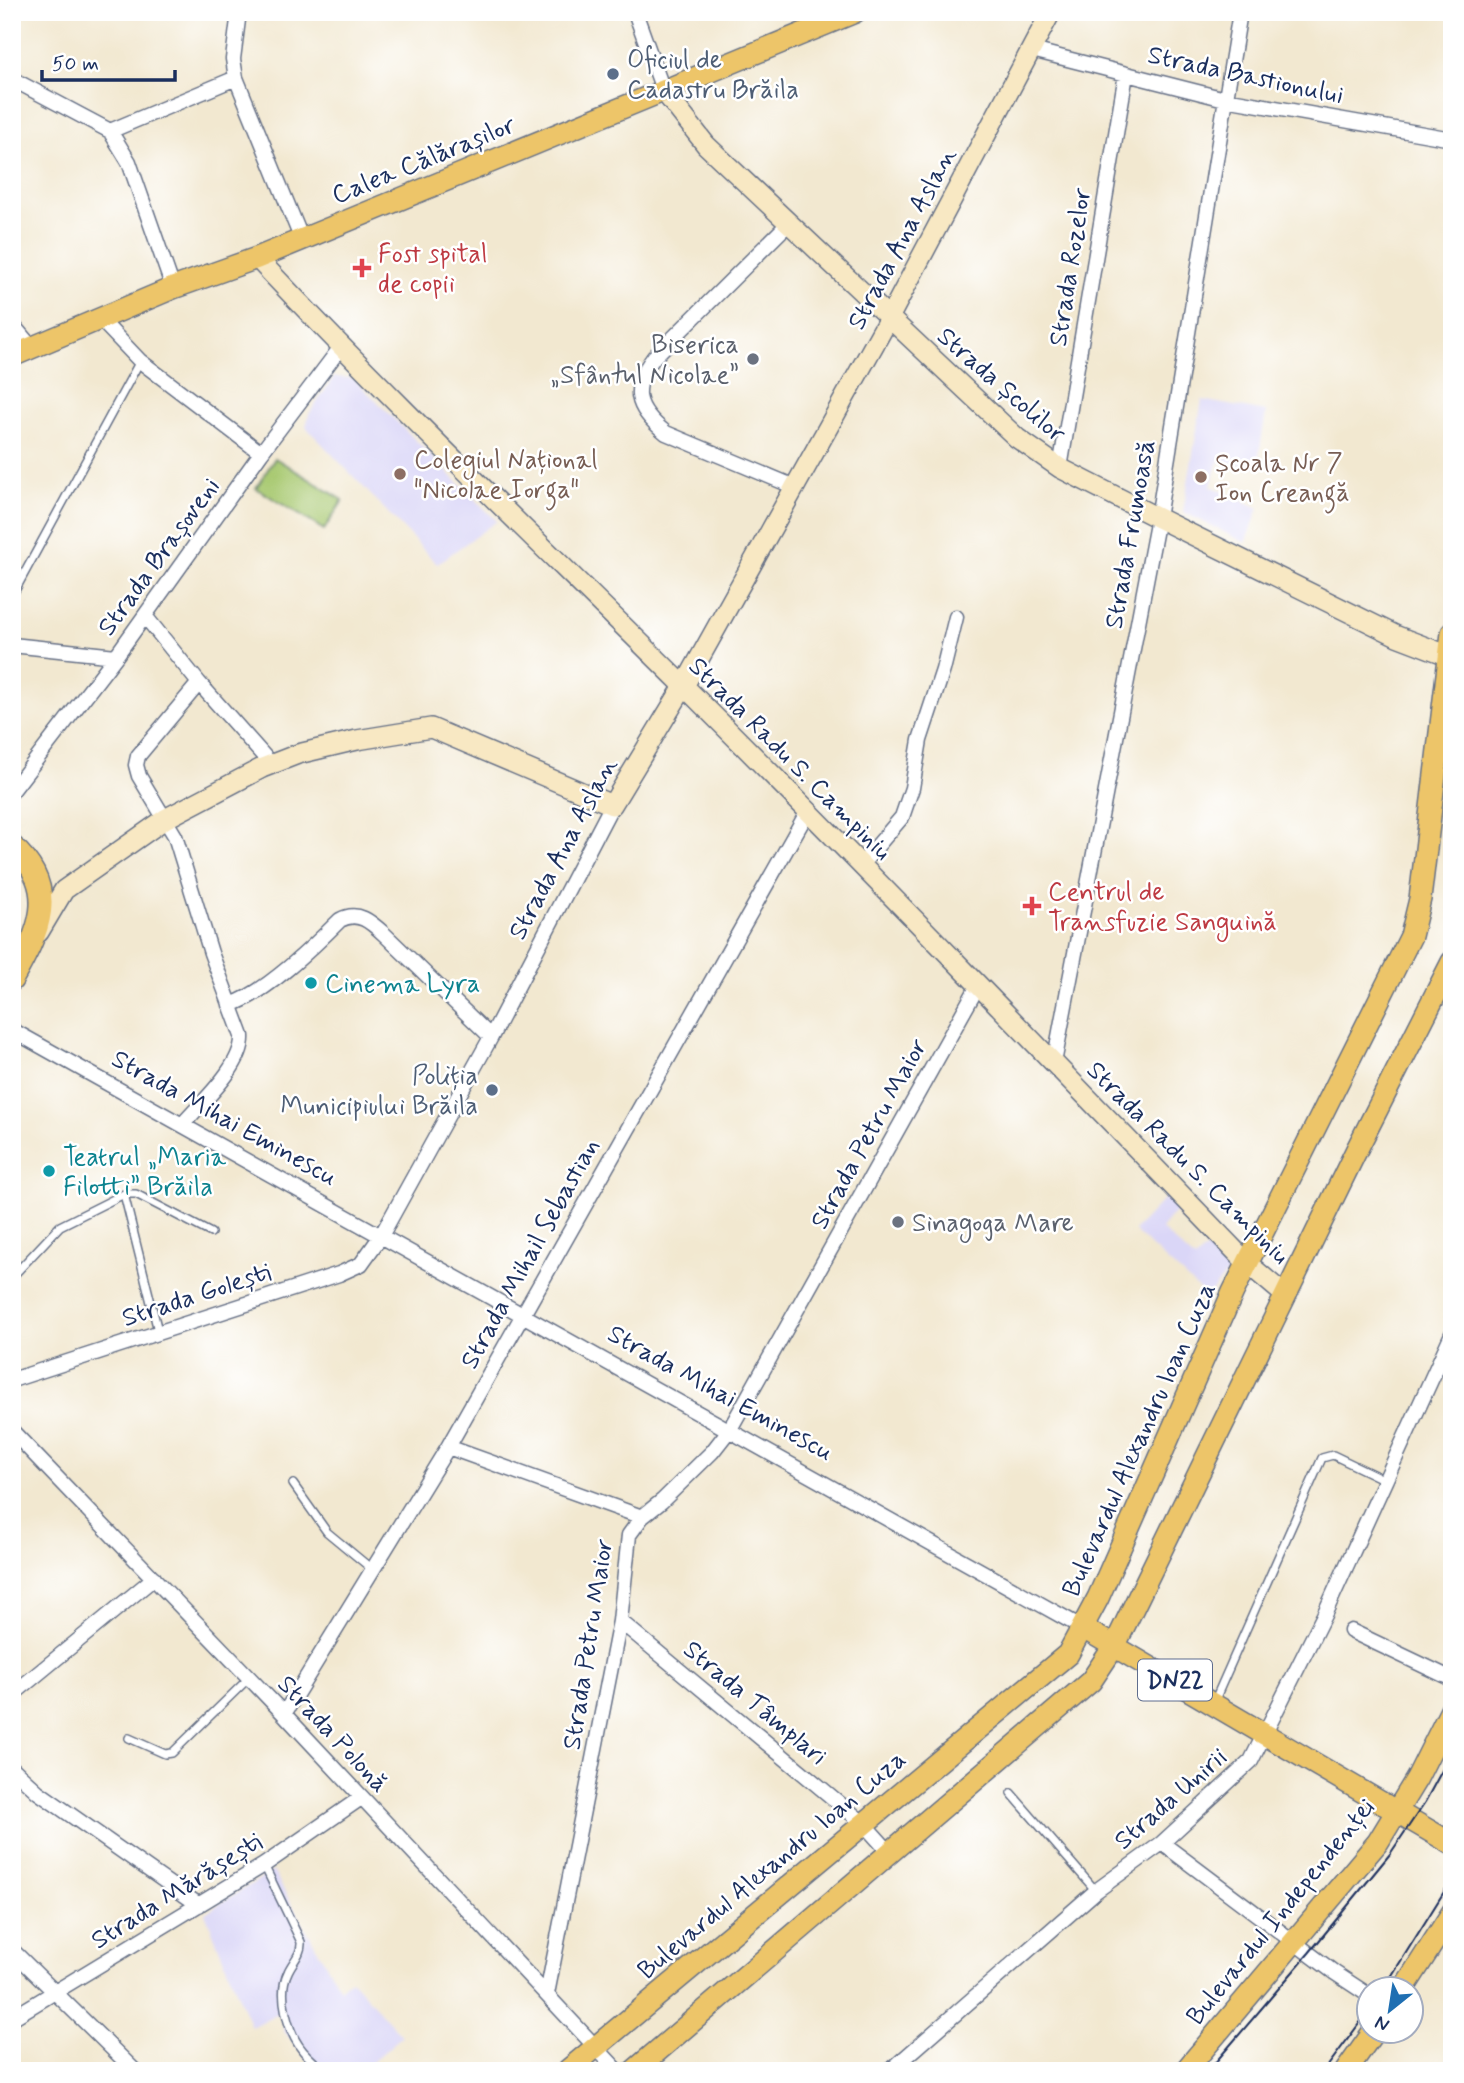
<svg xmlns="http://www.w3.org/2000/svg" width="1464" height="2083" font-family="Mynerve,sans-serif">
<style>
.built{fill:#dad6f7}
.green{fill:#a8c971;stroke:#627c68;stroke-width:2}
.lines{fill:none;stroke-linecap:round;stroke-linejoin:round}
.lane-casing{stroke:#667086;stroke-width:10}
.street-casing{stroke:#667086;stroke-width:17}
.secondary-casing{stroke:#667086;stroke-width:22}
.primary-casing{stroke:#667086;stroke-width:24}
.lane{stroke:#fff;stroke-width:7}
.street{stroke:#fff;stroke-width:14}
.secondary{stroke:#f8e8c3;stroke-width:19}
.primary{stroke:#edc569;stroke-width:21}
.tram{stroke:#1b2f5e;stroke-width:2}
.service-dot{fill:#5c6f8a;stroke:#fff;stroke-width:2.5}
.health-dot{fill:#e0444e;stroke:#fff;stroke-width:2.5}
.worship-dot{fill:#6b7280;stroke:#fff;stroke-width:2.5}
.education-dot{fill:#8d6e63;stroke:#fff;stroke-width:2.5}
.culture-dot{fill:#0f9aa8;stroke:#fff;stroke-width:2.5}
.labels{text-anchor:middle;stroke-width:5;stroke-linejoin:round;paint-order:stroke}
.shield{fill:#fff;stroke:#5f6d8e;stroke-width:2}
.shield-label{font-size:24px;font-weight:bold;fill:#1b2f5e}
.service-label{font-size:26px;fill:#4e5e75;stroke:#fff;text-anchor:start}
.street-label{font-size:26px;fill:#1b2f5e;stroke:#fff}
.health-label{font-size:26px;fill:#be3a42;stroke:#fff;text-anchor:start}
.worship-label{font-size:26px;fill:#5b616d;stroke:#fff;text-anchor:end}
.education-label{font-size:26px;fill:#785e54;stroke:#fff;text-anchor:start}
.culture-label{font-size:26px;fill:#0d838f;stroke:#fff;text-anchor:start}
</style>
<rect width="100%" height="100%" fill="#fff"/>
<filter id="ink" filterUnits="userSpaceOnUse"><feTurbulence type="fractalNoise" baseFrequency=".0143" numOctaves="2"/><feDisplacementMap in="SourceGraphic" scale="14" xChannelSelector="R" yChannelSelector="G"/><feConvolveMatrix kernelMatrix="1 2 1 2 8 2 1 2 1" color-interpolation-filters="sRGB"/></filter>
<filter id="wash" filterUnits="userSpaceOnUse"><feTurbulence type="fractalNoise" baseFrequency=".00686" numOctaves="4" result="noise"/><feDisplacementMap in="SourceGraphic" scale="28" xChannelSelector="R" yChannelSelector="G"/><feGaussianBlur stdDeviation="1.57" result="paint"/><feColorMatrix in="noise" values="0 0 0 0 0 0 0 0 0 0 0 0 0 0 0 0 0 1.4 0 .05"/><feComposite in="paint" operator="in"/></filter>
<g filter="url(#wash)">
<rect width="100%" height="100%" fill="#f2e8d0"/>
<path class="built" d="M 334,377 L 353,378 L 497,521 L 437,564 L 306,427 L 309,414 Z
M 1202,400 L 1266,412 L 1257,467 L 1218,461 L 1211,486 L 1259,508 L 1246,543 L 1183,512 Z
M 1168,1195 L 1179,1207 L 1161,1229 L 1195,1260 L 1213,1242 L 1235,1264 L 1207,1297 L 1134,1231 Z
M 273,1871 L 340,1989 L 351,1979 L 402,2036 L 362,2071 L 317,2071 L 284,2031 L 281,2012 L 251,2027 L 205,1913 Z"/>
<path class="green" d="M 275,458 L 343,500 L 324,530 L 256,488 Z"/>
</g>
<g filter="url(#ink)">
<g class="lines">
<g class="lane-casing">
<path id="lane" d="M 12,596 L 140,361
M 124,1194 L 158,1331
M 12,1277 L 60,1226 L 124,1194 L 136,1194 L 211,1233
M 293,1484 L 327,1532 L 373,1570
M 1214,1702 L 1322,1458 L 1333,1455 L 1385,1480
M 129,1738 L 165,1754 L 172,1753 L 249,1678
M 1011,1793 L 1096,1891
M 264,1865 L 301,1942 C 302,1954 292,1962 288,1972 C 277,1994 288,2033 303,2051 C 309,2058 317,2064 323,2071"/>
</g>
<g class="street-casing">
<path id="street" d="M 239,12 L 233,59 L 236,78 L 302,240
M 635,12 L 663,90
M 1032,50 L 1225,99 L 1452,139
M 12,79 L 110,131 L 129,162 L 173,288
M 110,131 L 236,78
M 789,223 L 654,357 C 630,389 635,408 666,433 L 795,487
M 100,319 L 140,361 L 261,453
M 12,324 L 32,348
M 1060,468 L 1126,74
M 145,616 L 199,683 L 271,764
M 12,645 L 116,656
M 12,791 L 116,656 L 261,453 L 341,347
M 861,865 L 902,817 L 912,788 L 920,740 L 943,670 L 956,617
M 230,1005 C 265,994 314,946 340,920 C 358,910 371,922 384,934 L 491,1037
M 12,1030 L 1083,1628
M 1054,1063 L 1158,518 L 1240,12
M 182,1125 C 201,1103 244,1065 242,1036 L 211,953 L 175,836 L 139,776 L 136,765 L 138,756 L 199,683
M 12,1380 L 339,1274 L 361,1264 L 381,1236 L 491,1037 L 612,805
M 12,1431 L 284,1714 L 618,2071
M 448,1447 L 642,1517
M 620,1621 L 863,1823 L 890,1853
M 1351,1631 L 1452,1679
M 12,1695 L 154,1578
M 284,1714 L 448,1447 L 808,811
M 12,1768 L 38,1792 L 199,1905
M 1162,1843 L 1335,1973 L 1370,1996
M 12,1950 L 135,2071
M 547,1994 L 620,1621 L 629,1535 L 642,1517 L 662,1501 L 712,1452 L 730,1429 L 979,984
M 12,2018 L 264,1865 L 361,1798
M 890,2071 L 1096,1891 L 1162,1843 L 1251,1761 L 1324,1615 L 1452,1334"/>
</g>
<g class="secondary-casing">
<path id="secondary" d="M 663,90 L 706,145 L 1017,438 L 1060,468 L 1158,518 L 1397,636 L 1452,657
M 257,258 C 395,405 540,543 683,685 C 873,875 1060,1069 1247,1263 L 1286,1296
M 39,932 L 64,890 L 165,819 L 262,768 L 298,754 L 357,740 L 431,728 L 612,805 L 684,686 L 889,318 L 1051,12"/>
</g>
<g class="primary-casing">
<path id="primary" d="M 12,356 L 173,288 L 257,258 L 855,12
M 12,846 C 61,889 39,932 12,980
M 1083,1628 L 1452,1844
M 1404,1988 L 1452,1913
M 567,2071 L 1068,1654 L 1098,1598 L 1233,1292 L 1411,936 L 1420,899 L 1452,633
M 634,2071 L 1091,1681 L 1115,1645 L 1357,1149 L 1452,962
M 1185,2071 L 1378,1842 L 1417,1778 L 1452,1708
M 1346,2071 L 1375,2030"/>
</g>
<use href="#lane" class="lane"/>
<use href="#street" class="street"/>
<use href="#secondary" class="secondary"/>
<use href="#primary" class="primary"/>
<path class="tram" d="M 1384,1988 L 1452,1879
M 1208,2071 L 1309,1953 L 1390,1854 L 1425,1802 L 1452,1752
M 1324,2071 L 1370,2009"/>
</g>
</g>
<g class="service-dot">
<circle cx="613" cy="74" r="7"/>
<circle cx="492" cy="1090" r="7"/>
</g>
<g class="health-dot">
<path d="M358.5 257.5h7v7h7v7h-7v7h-7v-7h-7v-7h7z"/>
<path d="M1028.5 895.5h7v7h7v7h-7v7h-7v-7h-7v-7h7z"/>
</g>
<g class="worship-dot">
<circle cx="753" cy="359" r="7"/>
<circle cx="898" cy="1222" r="7"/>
</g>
<g class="education-dot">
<circle cx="400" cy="474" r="7"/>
<circle cx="1201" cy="477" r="7"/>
</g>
<g class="culture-dot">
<circle cx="311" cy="983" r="7"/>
<circle cx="49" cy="1171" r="7"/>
</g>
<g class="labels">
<rect class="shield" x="1138" y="1659.5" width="74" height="41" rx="5"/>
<g class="shield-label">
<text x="1175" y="1688">DN22</text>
</g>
<g class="service-label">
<text x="627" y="68">Oficiul de<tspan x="627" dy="30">Cadastru Brăila</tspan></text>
<text x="478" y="1084" text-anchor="end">Poliția<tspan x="478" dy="30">Municipiului Brăila</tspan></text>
</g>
<g class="street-label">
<text transform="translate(1246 74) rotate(12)" y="9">Strada Bastionului</text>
<text transform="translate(423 159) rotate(-22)" y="9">Calea Călărașilor</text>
<text transform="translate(901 238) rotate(-62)" y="9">Strada Ana Aslan</text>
<text transform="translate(1069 267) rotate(-81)" y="9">Strada Rozelor</text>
<text transform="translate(1002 384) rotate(41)" y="9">Strada Școlilor</text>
<text transform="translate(1129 534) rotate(-80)" y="9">Strada Frumoasă</text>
<text transform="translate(158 556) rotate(-54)" y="9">Strada Brașoveni</text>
<text transform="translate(791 758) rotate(45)" y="9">Strada Radu S. Campiniu</text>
<text transform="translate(562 848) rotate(-62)" y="9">Strada Ana Aslan</text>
<text transform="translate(225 1117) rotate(29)" y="9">Strada Mihai Eminescu</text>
<text transform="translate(868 1133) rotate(-61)" y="9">Strada Petru Maior</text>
<text transform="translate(1189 1162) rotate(45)" y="9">Strada Radu S. Campiniu</text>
<text transform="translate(529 1253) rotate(-61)" y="9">Strada Mihail Sebastian</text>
<text transform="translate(196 1294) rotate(-18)" y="9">Strada Golești</text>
<text transform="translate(721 1392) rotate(29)" y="9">Strada Mihai Eminescu</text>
<text transform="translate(1138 1439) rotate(-66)" y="9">Bulevardul Alexandru Ioan Cuza</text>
<text transform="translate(587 1644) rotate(-81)" y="9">Strada Petru Maior</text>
<text transform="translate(756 1702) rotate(40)" y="9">Strada Tâmplari</text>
<text transform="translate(334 1733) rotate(47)" y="9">Strada Polonă</text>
<text transform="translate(1170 1798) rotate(-41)" y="9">Strada Unirii</text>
<text transform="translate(771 1864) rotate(-40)" y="9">Bulevardul Alexandru Ioan Cuza</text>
<text transform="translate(176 1890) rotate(-32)" y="9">Strada Mărășești</text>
<text transform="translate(1280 1911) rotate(-51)" y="9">Bulevardul Independenței</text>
</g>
<g class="health-label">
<text x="378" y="262">Fost spital<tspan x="378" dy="30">de copii</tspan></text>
<text x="1048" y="900">Centrul de<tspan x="1048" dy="30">Transfuzie Sanguină</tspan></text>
</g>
<g class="worship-label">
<text x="739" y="353">Biserica<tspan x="739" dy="30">„Sfântul Nicolae”</tspan></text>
<text x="912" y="1231" text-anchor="start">Sinagoga Mare</text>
</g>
<g class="education-label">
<text x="414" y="468">Colegiul Național<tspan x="414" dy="30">"Nicolae Iorga"</tspan></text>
<text x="1215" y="471">Școala Nr 7<tspan x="1215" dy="30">Ion Creangă</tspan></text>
</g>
<g class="culture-label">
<text x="325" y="992">Cinema Lyra</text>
<text x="63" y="1165">Teatrul „Maria<tspan x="63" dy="30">Filotti” Brăila</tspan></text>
</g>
</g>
<rect width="1464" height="2083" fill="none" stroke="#fff" stroke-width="42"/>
<g transform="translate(1390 2010) rotate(210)"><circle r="33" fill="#ffffff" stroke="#a4acbf" stroke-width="2"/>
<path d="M0-5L12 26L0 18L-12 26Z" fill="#1f6fb2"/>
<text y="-10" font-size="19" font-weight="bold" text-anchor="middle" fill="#1b2f5e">N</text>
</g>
<path d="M42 70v10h133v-10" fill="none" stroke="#1b2f5e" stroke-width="3.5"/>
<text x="52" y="70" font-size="21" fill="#1b2f5e" stroke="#ffffff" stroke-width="5" paint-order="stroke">50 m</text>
</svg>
